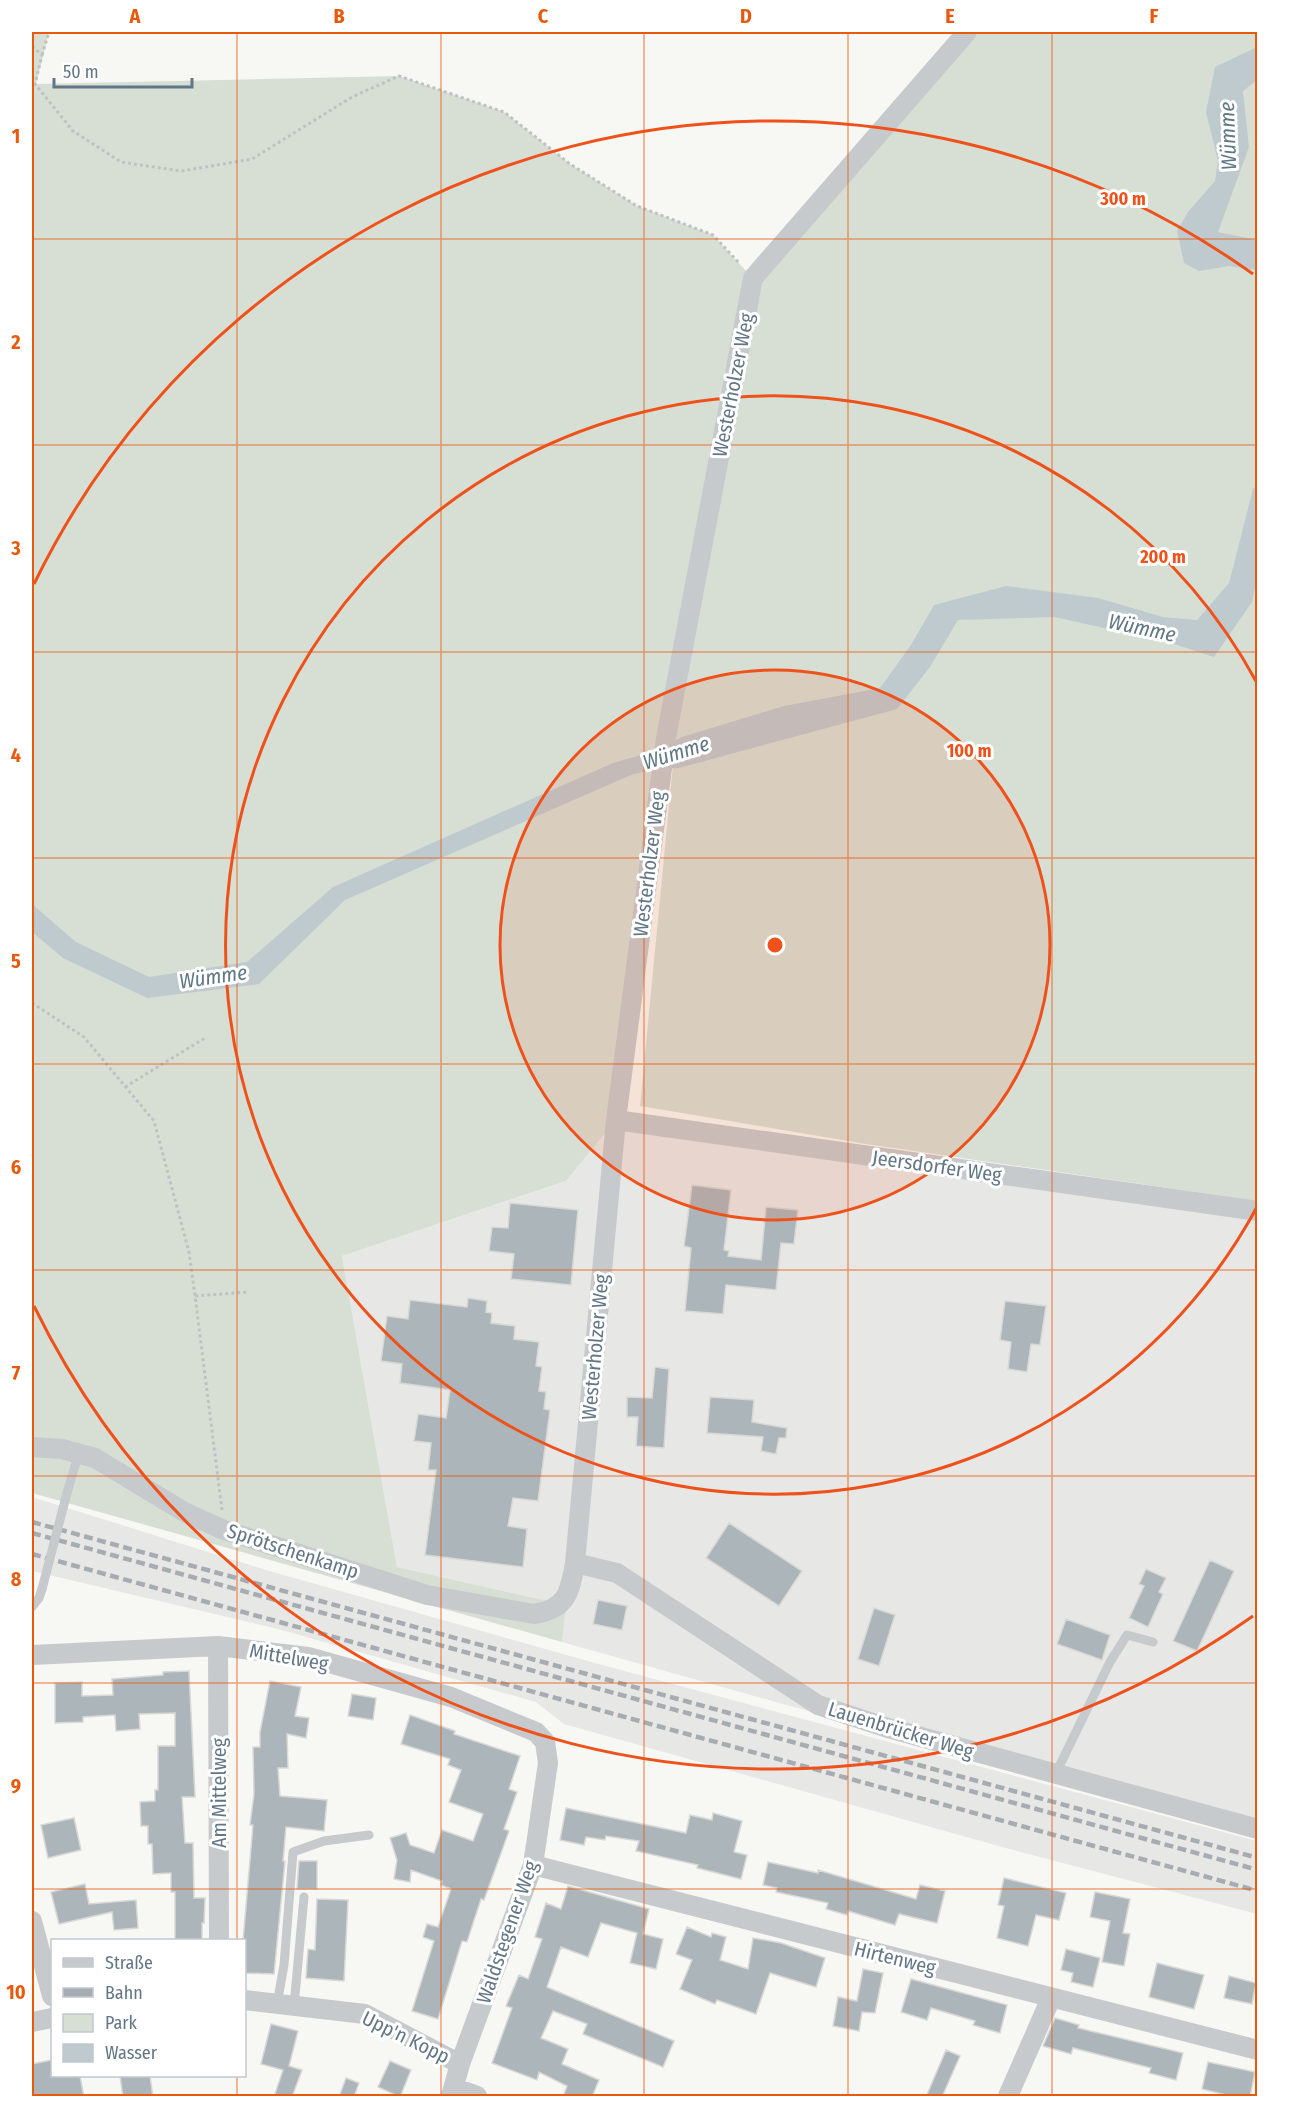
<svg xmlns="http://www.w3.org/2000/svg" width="1289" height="2128" font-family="'Fira Sans Condensed',sans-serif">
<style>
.built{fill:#e7e8e6}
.green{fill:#d7dfd4}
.water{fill:#bfcacf}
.building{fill:#acb5ba;stroke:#d8d8d5;stroke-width:1.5}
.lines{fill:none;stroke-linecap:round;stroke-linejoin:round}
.path{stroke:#bfc2c4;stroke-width:3;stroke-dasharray:3 3;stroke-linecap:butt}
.service{stroke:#c6cacd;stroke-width:9}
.minor{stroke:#c6cacd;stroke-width:20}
.rail{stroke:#a6acb2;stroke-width:4.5;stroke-dasharray:9 4.5;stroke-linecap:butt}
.service-bridge{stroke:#c6cacd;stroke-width:9}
.grid{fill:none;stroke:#e8590c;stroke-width:1.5;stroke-opacity:0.55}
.ring{fill:none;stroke:#ef511b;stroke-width:3}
.labels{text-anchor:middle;stroke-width:6;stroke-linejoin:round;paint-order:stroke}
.street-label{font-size:20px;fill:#637686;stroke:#fff}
.water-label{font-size:21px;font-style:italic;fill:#5f7883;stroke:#fff}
.centre{fill:#ef511b;stroke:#fff;stroke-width:3}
.ring-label{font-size:18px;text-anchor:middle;font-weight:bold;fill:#ef511b;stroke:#fff;stroke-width:6;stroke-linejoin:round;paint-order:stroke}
.neatline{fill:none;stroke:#e8590c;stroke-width:2}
.grid-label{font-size:20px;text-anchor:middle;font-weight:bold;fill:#e8590c}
</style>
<rect width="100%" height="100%" fill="#f7f7f3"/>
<path class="built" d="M 616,1120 L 1257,1214 L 1257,1837 L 562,1642 L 565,1605 L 397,1567 L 342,1256 L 566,1181 Z
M 32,1497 L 266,1570 L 595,1663 L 1257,1841 L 1257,1914 L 1002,1847 L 564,1724 L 536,1702 L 278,1629 L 32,1571 Z"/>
<path class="green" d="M 32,32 L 49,32 L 36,84 L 399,76 L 504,112 L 570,164 L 637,206 L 713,235 L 747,272 L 655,751 L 648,771 L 654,769 L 607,1131 L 566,1181 L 342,1256 L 397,1567 L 566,1605 L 562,1642 L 32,1493 Z
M 979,32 L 1257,32 L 1257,1201 L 866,1144 L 640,1106 L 676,733 L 757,281 Z"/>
<path class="water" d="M 1257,47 L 1257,80 L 1243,91 L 1249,147 L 1218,232 L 1257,240 L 1257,270 L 1229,266 L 1199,271 L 1184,263 L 1177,231 L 1188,212 L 1215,181 L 1218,161 L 1206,112 L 1215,67 Z
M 1257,485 L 1258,573 L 1252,602 L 1214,657 L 1174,644 L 1055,617 L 958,620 L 930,667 L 897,709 L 679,768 L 654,769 L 631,775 L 345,900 L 259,984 L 147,998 L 63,958 L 32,932 L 32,904 L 76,942 L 149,977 L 247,962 L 333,887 L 613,763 L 655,751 L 682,737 L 784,706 L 880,688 L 911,645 L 934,605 L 1006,586 L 1098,598 L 1163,617 L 1197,620 L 1229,583 L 1253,489 Z"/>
<path class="building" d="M 692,1185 L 731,1190 L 724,1250 L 729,1251 L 728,1256 L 761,1260 L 766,1207 L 798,1210 L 794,1244 L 781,1243 L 776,1290 L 726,1285 L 723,1314 L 685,1311 L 691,1248 L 684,1246 Z
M 510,1203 L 578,1210 L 571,1285 L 511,1279 L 514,1254 L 489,1251 L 492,1227 L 508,1228 Z
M 468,1298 L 487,1301 L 486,1312 L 492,1313 L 491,1323 L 515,1326 L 514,1339 L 539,1342 L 536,1366 L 542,1367 L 539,1391 L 546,1392 L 544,1409 L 550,1410 L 538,1501 L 513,1498 L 508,1526 L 527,1529 L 523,1567 L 425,1555 L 436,1470 L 428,1470 L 431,1443 L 414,1441 L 418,1414 L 446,1418 L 450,1390 L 400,1383 L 402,1364 L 381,1361 L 387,1316 L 408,1319 L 410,1300 L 467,1307 Z
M 1005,1301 L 1046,1306 L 1040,1345 L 1031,1344 L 1027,1372 L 1008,1369 L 1011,1342 L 1000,1340 Z
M 655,1367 L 669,1369 L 664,1448 L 636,1446 L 638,1417 L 627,1417 L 627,1397 L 652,1398 Z
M 710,1397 L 754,1400 L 752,1422 L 787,1428 L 786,1438 L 779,1438 L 776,1454 L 761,1451 L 763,1437 L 707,1433 Z
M 729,1523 L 802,1571 L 779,1606 L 706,1558 Z
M 1210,1560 L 1234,1571 L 1197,1651 L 1173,1641 Z
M 1146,1569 L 1166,1578 L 1159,1592 L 1163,1594 L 1148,1627 L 1129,1618 L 1144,1586 L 1139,1584 Z
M 598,1600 L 627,1606 L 622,1630 L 593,1624 Z
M 874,1608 L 895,1615 L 879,1666 L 858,1659 Z
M 1066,1619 L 1110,1635 L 1102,1660 L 1057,1644 Z
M 189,1671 L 195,1797 L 182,1797 L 185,1843 L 193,1843 L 194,1898 L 205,1898 L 204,1923 L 202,1923 L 202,1941 L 175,1941 L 175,1892 L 171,1892 L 171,1873 L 153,1874 L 152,1844 L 148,1844 L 148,1826 L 141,1826 L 140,1802 L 155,1801 L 155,1790 L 158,1790 L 158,1746 L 175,1746 L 175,1713 L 139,1714 L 140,1729 L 116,1731 L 115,1715 L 83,1717 L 83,1722 L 55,1723 L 55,1683 L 82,1682 L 82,1696 L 113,1695 L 112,1679 L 163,1675 L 163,1672 Z
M 270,1681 L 301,1687 L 295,1716 L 309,1718 L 306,1738 L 287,1734 L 288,1768 L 278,1768 L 280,1796 L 327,1800 L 324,1831 L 286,1827 L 283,1861 L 285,1861 L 274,1974 L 244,1973 L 243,1941 L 253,1825 L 250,1825 L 254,1794 L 253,1747 L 260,1747 L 260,1732 Z
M 352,1694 L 376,1698 L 373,1720 L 348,1716 Z
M 410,1715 L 455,1731 L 454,1734 L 520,1756 L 509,1789 L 517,1792 L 504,1829 L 509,1831 L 484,1900 L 481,1899 L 467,1942 L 462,1941 L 438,2019 L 412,2011 L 434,1941 L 423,1937 L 427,1924 L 438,1927 L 451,1889 L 441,1885 L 442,1881 L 411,1870 L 410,1882 L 394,1879 L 397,1860 L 390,1838 L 406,1833 L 410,1845 L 434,1853 L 442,1830 L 473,1841 L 483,1814 L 449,1802 L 461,1770 L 448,1765 L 450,1759 L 401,1744 Z
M 566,1808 L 686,1833 L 690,1815 L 712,1820 L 713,1813 L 742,1821 L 734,1852 L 747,1855 L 741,1879 L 697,1868 L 698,1865 L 636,1851 L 639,1841 L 606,1836 L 605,1840 L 586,1837 L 584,1845 L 560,1840 Z
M 74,1818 L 81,1850 L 48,1858 L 41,1825 Z
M 299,1861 L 317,1861 L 317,1889 L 297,1889 Z
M 768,1862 L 818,1873 L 818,1870 L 916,1899 L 920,1885 L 945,1891 L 937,1923 L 899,1914 L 895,1925 L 848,1911 L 847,1915 L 826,1909 L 828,1903 L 776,1892 L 777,1888 L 763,1885 Z
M 1004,1878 L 1066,1893 L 1059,1920 L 1036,1915 L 1028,1946 L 997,1938 L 1004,1906 L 998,1905 Z
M 85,1884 L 89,1904 L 136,1900 L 138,1928 L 114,1930 L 112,1912 L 59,1924 L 51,1892 Z
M 568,1886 L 649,1909 L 643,1934 L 663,1939 L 656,1969 L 630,1963 L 637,1933 L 601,1923 L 588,1957 L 561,1947 L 547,1987 L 674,2041 L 663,2067 L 583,2034 L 587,2024 L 553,2011 L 541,2038 L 568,2049 L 562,2064 L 599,2080 L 592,2097 L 563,2097 L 567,2086 L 539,2072 L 537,2080 L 492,2063 L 512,2008 L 506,2006 L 519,1975 L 528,1979 L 542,1939 L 535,1937 L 546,1903 L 561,1909 Z
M 1095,1892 L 1130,1899 L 1123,1933 L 1130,1934 L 1124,1966 L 1102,1962 L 1110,1921 L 1090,1917 Z
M 317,1899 L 348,1900 L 344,1981 L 306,1978 L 308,1949 L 315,1950 Z
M 687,1927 L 711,1937 L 712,1933 L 726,1937 L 720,1960 L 748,1969 L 753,1938 L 781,1943 L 825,1958 L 816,1987 L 770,1973 L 756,2014 L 717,2000 L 715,2004 L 680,1989 L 692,1960 L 676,1954 Z
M 1066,1949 L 1100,1958 L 1093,1987 L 1071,1982 L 1073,1973 L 1061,1970 Z
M 1157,1963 L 1204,1975 L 1194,2009 L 1149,1997 Z
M 863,1969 L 883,1973 L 875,2013 L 862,2012 L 859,2031 L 833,2026 L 838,1997 L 857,2001 Z
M 1229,1976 L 1256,1983 L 1252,2004 L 1224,1998 Z
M 911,1979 L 1007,2005 L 1000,2033 L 973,2025 L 975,2021 L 931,2008 L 927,2020 L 901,2012 Z
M 1055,2018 L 1079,2025 L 1078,2028 L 1183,2053 L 1176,2080 L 1149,2073 L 1151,2068 L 1073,2048 L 1071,2054 L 1043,2046 Z
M 271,2024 L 298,2031 L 289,2066 L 302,2070 L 292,2097 L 274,2097 L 283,2070 L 261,2064 Z
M 946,2050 L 960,2056 L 942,2097 L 926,2097 Z
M 52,2060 L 52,2076 L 80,2076 L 84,2097 L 32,2097 L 32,2064 Z
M 390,2061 L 411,2070 L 400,2097 L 378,2087 Z
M 1208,2062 L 1255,2072 L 1250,2097 L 1234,2097 L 1202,2089 Z
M 120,2076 L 150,2076 L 153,2097 L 123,2097 Z
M 346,2078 L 359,2083 L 354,2097 L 339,2097 Z"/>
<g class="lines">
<path class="path" d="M 32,46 L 42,55 L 35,84 L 73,131 L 121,162 L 181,171 L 252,159 L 352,97 L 399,76 L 504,112 L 570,164 L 637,206 L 713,235 L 740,264
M 42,55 L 49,32
M 32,1003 L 84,1037 L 154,1121 L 189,1252 L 195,1296
M 125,1087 L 205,1038
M 222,1510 L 195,1296 L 248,1292"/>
<path class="service" d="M 67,1493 L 79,1452
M 32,1607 L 39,1598 L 42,1589
M 1055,1775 L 1110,1662 L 1127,1635 L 1153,1642
M 277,2004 L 284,1965 L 293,1852 L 324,1841 L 369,1835
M 294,2006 L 304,1897"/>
<path class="minor" d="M 616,1120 L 1258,1211
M 32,1447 L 62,1449 L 95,1458 L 186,1513 L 224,1530 L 427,1595 L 534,1614 C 567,1609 570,1592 575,1563 L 616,1120 L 666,738 L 753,278 L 967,32
M 575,1563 L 617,1573 L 818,1705 L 888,1728 L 1258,1829
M 218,1646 L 219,1940
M 32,1655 L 218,1646 L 308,1657 L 451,1697 L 536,1732 L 545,1742 L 548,1763 L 533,1865 L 460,2064 L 451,2096
M 533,1865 L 1258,2050
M 32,1921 L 52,1996
M 244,2000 L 365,2014 L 460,2064
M 32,2022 L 52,2018
M 455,2088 L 477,2096
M 1008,2096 L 1051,1998"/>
<path class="rail" d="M 32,1522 L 1258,1858
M 32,1533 L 1258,1870
M 32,1554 L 1258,1891"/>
<path class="service-bridge" d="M 42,1589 L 67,1493"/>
</g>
<path class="grid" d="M 237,32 L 237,1940M 441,32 L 441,2096M 644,32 L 644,2096M 848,32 L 848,2096M 1052,32 L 1052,2096M 32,239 L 1258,239M 32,445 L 1258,445M 32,652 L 1258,652M 32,858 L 1258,858M 32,1064 L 1258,1064M 32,1270 L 1258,1270M 32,1476 L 1258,1476M 32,1683 L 1258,1683M 32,1889 L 1258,1889M 237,2076 L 237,2096"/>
<circle cx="775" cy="945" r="275" fill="#ef511b" fill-opacity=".12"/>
<g class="ring">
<circle cx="775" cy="945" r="275"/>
<path d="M1257 1207A549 549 0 1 1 1257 683"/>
<path d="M1253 1616A824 824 0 0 1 34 1306M34 584A824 824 0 0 1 1253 274"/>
</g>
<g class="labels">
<g class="street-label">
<text transform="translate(733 385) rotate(-79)" y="7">Westerholzer Weg</text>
<text transform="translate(649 864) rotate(-83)" y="7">Westerholzer Weg</text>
<text transform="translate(937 1166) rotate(8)" y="7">Jeersdorfer Weg</text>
<text transform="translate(595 1347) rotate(-85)" y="7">Westerholzer Weg</text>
<text transform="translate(293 1551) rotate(18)" y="7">Sprötschenkamp</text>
<text transform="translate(289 1657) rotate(10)" y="7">Mittelweg</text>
<text transform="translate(901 1730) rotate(17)" y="7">Lauenbrücker Weg</text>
<text transform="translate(219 1793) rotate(-90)" y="7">Am Mittelweg</text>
<text transform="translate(507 1932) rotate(-71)" y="7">Waldstegener Weg</text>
<text transform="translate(895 1958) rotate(14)" y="7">Hirtenweg</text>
<text transform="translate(406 2037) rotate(26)" y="7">Upp'n Kopp</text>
</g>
<g class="water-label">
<text transform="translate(1228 136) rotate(-92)" y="7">Wümme</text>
<text transform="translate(1142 628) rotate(12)" y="7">Wümme</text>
<text transform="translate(676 753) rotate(-17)" y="7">Wümme</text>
<text transform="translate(213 977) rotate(-8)" y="7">Wümme</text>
</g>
</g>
<circle cx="775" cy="945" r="9" class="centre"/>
<g class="ring-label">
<text x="1123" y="205">300 m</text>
<text x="1163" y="563">200 m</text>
<text x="969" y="757">100 m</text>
</g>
<rect width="1289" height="2128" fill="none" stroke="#ffffff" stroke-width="66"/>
<rect x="51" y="1939" width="195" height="138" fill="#ffffff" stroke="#c1c8cf" stroke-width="1.5"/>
<rect x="63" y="1958" width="30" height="9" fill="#c6cacd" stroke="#c1c8cf" stroke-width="1.5"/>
<text x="105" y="1969" font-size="18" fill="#637686">Straße</text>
<rect x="63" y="1988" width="30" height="9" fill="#a6acb2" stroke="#c1c8cf" stroke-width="1.5"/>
<text x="105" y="1999" font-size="18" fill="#637686">Bahn</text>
<rect x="63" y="2014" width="30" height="18" fill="#d7dfd4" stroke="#c1c8cf" stroke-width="1.5"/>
<text x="105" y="2029" font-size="18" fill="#637686">Park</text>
<rect x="63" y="2044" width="30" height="18" fill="#bfcacf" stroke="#c1c8cf" stroke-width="1.5"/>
<text x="105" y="2059" font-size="18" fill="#637686">Wasser</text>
<path d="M54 78v9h138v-9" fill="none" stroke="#637686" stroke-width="3"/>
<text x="63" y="78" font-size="18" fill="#637686" stroke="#ffffff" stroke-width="4.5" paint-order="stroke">50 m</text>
<rect x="33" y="33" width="1223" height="2062" class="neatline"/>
<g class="grid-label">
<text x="135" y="23">A</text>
<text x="339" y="23">B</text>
<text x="543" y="23">C</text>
<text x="746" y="23">D</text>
<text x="950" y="23">E</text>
<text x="1154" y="23">F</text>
<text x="16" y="143">1</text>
<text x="16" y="349">2</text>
<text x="16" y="555">3</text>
<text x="16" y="762">4</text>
<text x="16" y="968">5</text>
<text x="16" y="1174">6</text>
<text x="16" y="1380">7</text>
<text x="16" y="1586">8</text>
<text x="16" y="1793">9</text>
<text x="16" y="1999">10</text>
</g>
</svg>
